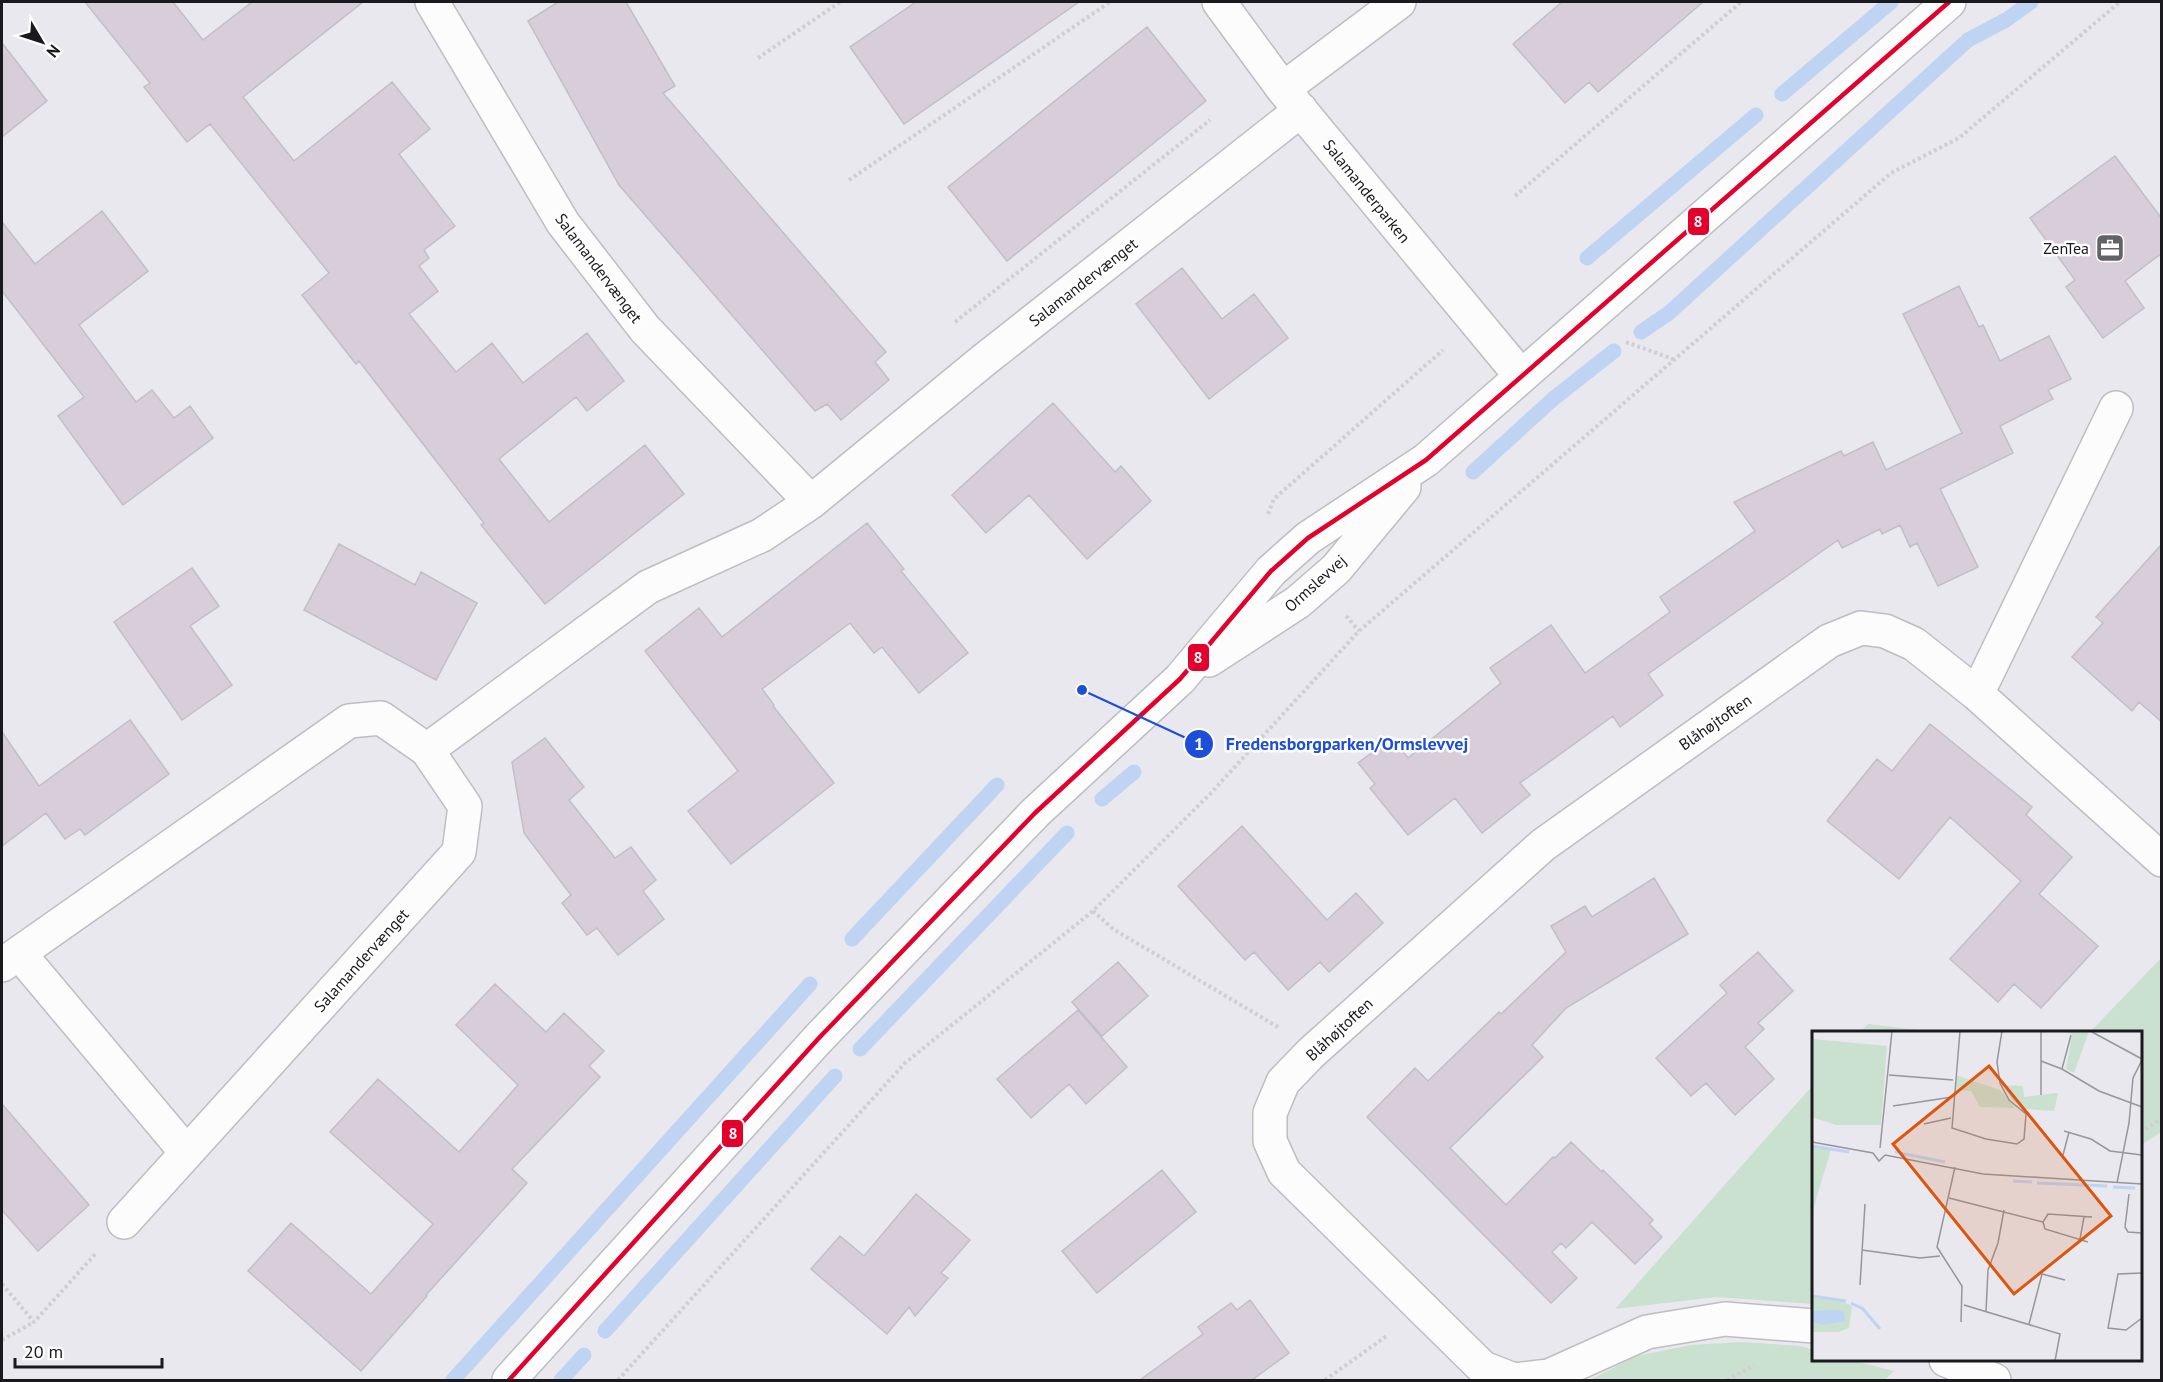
<svg xmlns="http://www.w3.org/2000/svg" width="2163" height="1382" font-family="'PT Sans',sans-serif">
<style>
.green{fill:#cae1d0}
.lines{fill:none;stroke-linecap:round;stroke-linejoin:round}
.stream{stroke:#bfd3f3;stroke-width:15}
.building{fill:#d8ced9;stroke:#c2bfc4;stroke-width:1.5}
.minor-casing{stroke:#bebdc2;stroke-width:36}
.path{stroke:#cfcfd1;stroke-width:4;stroke-dasharray:3 3;stroke-linecap:butt}
.minor{stroke:#fcfcfc;stroke-width:33}
.bus-1-casing{stroke:#fff;stroke-width:9}
.bus-1{stroke:#e4002b;stroke-width:4.5}
.labels{text-anchor:middle;stroke-width:5;stroke-linejoin:round;paint-order:stroke}
.street-label{font-size:16px;fill:#1a1a1e;stroke:#fff}
.poi-label{font-size:16px;fill:#1a1a1e;stroke:#fff;text-anchor:end}
.inset-river{fill:none;stroke:#bfd3f3;stroke-width:3}
.inset-road{fill:none;stroke:#96969b;stroke-width:1.5}
.view{fill:#de560d;fill-opacity:0.15;stroke:#de560d;stroke-width:3}
.inset-edge{fill:none;stroke:#1a1a1e;stroke-width:3}
.leader{fill:none;stroke:#1d4ed8;stroke-width:2}
.callout-dot{fill:#1d4ed8;stroke:#fff;stroke-width:2}
.mark-label{font-size:18px;text-anchor:middle;font-weight:bold;fill:#fff}
.callout-label{font-size:18px;text-anchor:middle;font-weight:bold;fill:#1d4ed8;stroke:#fff;stroke-width:5;stroke-linejoin:round;paint-order:stroke}
.line-badge{stroke:#fff;stroke-width:2}
.badge-label{font-size:16px;text-anchor:middle;font-weight:bold;fill:#fff}
</style>
<rect width="100%" height="100%" fill="#e8e8ee"/>
<path class="green" d="M 2161,958 L 2161,1132 L 2141,1145 L 2140,1032 L 2090,1032 Z
M 1868,1024 L 1935,1032 L 1860,1032 Z
M 1813,1085 L 1813,1304 L 1716,1297 L 1615,1309 Z
M 1742,1342 L 1801,1346 L 1813,1350 L 1814,1360 L 1851,1360 L 1894,1371 L 1885,1380 L 1590,1380 L 1636,1356 L 1691,1345 Z"/>
<g class="lines">
<path class="stream" d="M 1782,94 L 1891,2
M 1587,258 L 1756,115
M 1641,332 L 1669,313 L 1968,40 L 2006,20 L 2031,2
M 1473,472 L 1553,399 L 1614,351
M 1102,799 L 1134,772
M 852,939 L 997,785
M 860,1049 L 1067,833
M 605,1331 L 835,1076
M 453,1380 L 810,984
M 561,1380 L 584,1355"/>
</g>
<path class="building" d="M 85,2 L 173,2 L 203,40 L 252,2 L 363,2 L 243,97 L 294,161 L 392,82 L 430,129 L 399,154 L 455,226 L 424,250 L 429,258 L 419,266 L 438,291 L 409,314 L 456,372 L 492,343 L 523,383 L 587,333 L 624,381 L 587,411 L 576,397 L 499,459 L 549,522 L 645,445 L 684,494 L 545,604 L 481,525 L 484,523 L 359,361 L 356,364 L 302,295 L 329,273 L 210,124 L 187,142 L 144,87 L 150,83 Z
M 558,2 L 626,2 L 675,86 L 663,93 L 886,352 L 875,362 L 889,380 L 841,420 L 827,404 L 815,411 L 619,185 L 528,21 Z
M 916,2 L 1079,2 L 904,124 L 850,47 Z
M 1562,2 L 1703,2 L 1598,92 L 1589,82 L 1565,103 L 1513,44 Z
M 1147,27 L 1206,101 L 1007,261 L 948,187 Z
M 2,43 L 47,101 L 2,137 Z
M 2115,156 L 2162,219 L 2162,253 L 2125,281 L 2144,308 L 2103,338 L 2066,287 L 2075,280 L 2030,218 Z
M 102,211 L 148,271 L 79,325 L 136,402 L 152,390 L 174,418 L 190,406 L 213,438 L 123,505 L 58,416 L 84,397 L 2,291 L 2,222 L 35,264 Z
M 1182,268 L 1222,319 L 1254,294 L 1288,338 L 1209,399 L 1136,304 Z
M 1959,286 L 1979,327 L 1983,325 L 2000,361 L 2049,336 L 2071,379 L 2048,390 L 2053,399 L 2000,426 L 2013,453 L 1940,489 L 1978,567 L 1938,586 L 1917,543 L 1910,547 L 1900,525 L 1882,534 L 1880,529 L 1842,548 L 1838,540 L 1648,674 L 1663,695 L 1620,727 L 1613,716 L 1520,783 L 1530,795 L 1482,833 L 1455,798 L 1408,835 L 1370,788 L 1375,784 L 1358,763 L 1392,738 L 1408,758 L 1501,683 L 1490,668 L 1551,625 L 1585,673 L 1670,612 L 1660,597 L 1755,531 L 1734,502 L 1841,451 L 1844,456 L 1873,442 L 1886,470 L 1962,433 L 1903,314 Z
M 1053,403 L 1115,472 L 1121,466 L 1151,501 L 1087,559 L 1029,495 L 986,533 L 952,495 Z
M 867,523 L 904,569 L 901,571 L 968,653 L 919,693 L 882,647 L 874,653 L 850,623 L 762,689 L 774,705 L 773,706 L 834,783 L 731,864 L 688,811 L 738,771 L 645,651 L 699,608 L 722,637 Z
M 339,544 L 415,585 L 421,572 L 477,603 L 436,680 L 304,610 Z
M 2162,544 L 2162,722 L 2139,702 L 2132,711 L 2072,657 L 2103,623 L 2096,617 Z
M 192,568 L 219,606 L 190,626 L 232,685 L 182,720 L 114,622 Z
M 130,720 L 169,774 L 85,835 L 80,829 L 65,839 L 46,813 L 2,846 L 2,732 L 39,786 Z
M 1930,724 L 2032,807 L 2026,815 L 2072,857 L 2039,894 L 2098,946 L 2041,1008 L 2014,984 L 1998,1002 L 1950,959 L 2021,881 L 1950,817 L 1899,879 L 1827,821 L 1877,759 L 1892,771 Z
M 545,738 L 584,787 L 569,800 L 615,858 L 631,847 L 656,880 L 643,891 L 664,919 L 618,955 L 597,928 L 587,935 L 562,903 L 571,895 L 524,833 L 512,762 Z
M 1242,826 L 1327,920 L 1356,893 L 1383,923 L 1329,972 L 1320,962 L 1288,990 L 1254,952 L 1245,960 L 1178,886 Z
M 1654,878 L 1688,934 L 1566,1008 L 1532,1045 L 1543,1057 L 1450,1148 L 1506,1205 L 1553,1157 L 1555,1158 L 1571,1142 L 1602,1172 L 1603,1170 L 1653,1220 L 1649,1224 L 1662,1237 L 1635,1264 L 1592,1222 L 1566,1248 L 1561,1243 L 1552,1252 L 1577,1278 L 1551,1303 L 1367,1117 L 1415,1068 L 1428,1081 L 1499,1012 L 1501,1014 L 1566,952 L 1551,926 L 1585,906 L 1592,917 Z
M 1758,952 L 1793,991 L 1758,1023 L 1764,1029 L 1745,1047 L 1774,1079 L 1735,1115 L 1706,1083 L 1691,1096 L 1656,1058 L 1727,993 L 1720,985 Z
M 1118,962 L 1148,996 L 1102,1036 L 1072,1002 Z
M 495,984 L 546,1032 L 564,1013 L 604,1051 L 589,1066 L 600,1077 L 512,1169 L 527,1183 L 426,1295 L 427,1296 L 361,1371 L 248,1271 L 291,1223 L 371,1294 L 433,1224 L 330,1132 L 378,1079 L 459,1152 L 518,1085 L 456,1025 Z
M 1078,1010 L 1127,1067 L 1086,1104 L 1069,1084 L 1031,1118 L 997,1079 Z
M 2,1104 L 89,1205 L 38,1251 L 2,1210 Z
M 1162,1170 L 1196,1212 L 1097,1293 L 1062,1251 Z
M 916,1194 L 970,1240 L 941,1273 L 948,1278 L 915,1316 L 909,1307 L 887,1334 L 811,1269 L 840,1236 L 864,1256 Z
M 1250,1300 L 1289,1353 L 1252,1380 L 1140,1380 L 1203,1334 L 1198,1327 L 1231,1303 L 1237,1310 Z"/>
<g class="lines">
<g class="minor-casing">
<path id="minor" d="M 432,2 L 563,223 L 645,329 L 811,502
M 1219,2 L 1283,89 L 1521,376
M 1283,89 L 1399,2
M 1209,660 L 1298,602 L 1336,569 L 1404,487
M 1977,694 L 2116,408
M 427,750 L 648,587 L 762,535 L 811,502 L 984,360 L 1301,110
M 19,953 L 186,1152
M 2,965 L 349,721 L 381,718 L 427,750 L 465,806 L 459,852 L 124,1222
M 1814,1326 L 1725,1319 L 1647,1332 L 1549,1376 L 1514,1380 L 1483,1368 L 1284,1172 L 1270,1141 L 1270,1113 L 1283,1082 L 1311,1053 L 1543,845 L 1829,641 L 1861,628 L 1885,631 L 1914,644 L 1977,694 L 2162,860
M 1946,1360 L 1994,1380
M 509,1380 L 818,1039 L 1035,813 L 1180,679 L 1271,571 L 1308,538 L 1426,460 L 1949,2"/>
</g>
<path class="path" d="M 758,58 L 840,2
M 849,180 L 1110,2
M 1515,196 L 1741,2
M 955,322 L 1210,120
M 1626,342 L 1673,359
M 1268,514 L 1274,499 L 1443,350
M 1346,616 L 1359,631
M 1093,911 L 1113,929 L 1278,1027
M 2140,1132 L 2162,1119
M 2,1284 L 34,1322 L 97,1252
M 2,1340 L 34,1322
M 618,1380 L 905,1063 L 1093,911 L 1210,794 L 1359,631 L 1891,173 L 1959,138 L 2120,2
M 1325,1380 L 1388,1335
M 1727,1380 L 1754,1365"/>
<use href="#minor" class="minor"/>
<g class="bus-1-casing">
<path id="bus-1" d="M 509,1380 L 818,1039 L 1035,813 L 1180,679 L 1271,571 L 1308,538 L 1426,460 L 1949,2"/>
</g>
<use href="#bus-1" class="bus-1"/>
</g>
<defs>
<g id="office-square" transform="scale(1.5)"><rect x="-9" y="-9" width="18" height="18" rx="4" fill="#626267" stroke="#fff"/><path d="M-6-3h4V-5.5h4V-3h4V5H-6ZM-1-4.5V-3h2v-1.5ZM-6 0V1H6V0Z" fill="#fff"/></g>
</defs>
<g fill-rule="evenodd">
<use href="#office-square" x="2110" y="248"/>
</g>
<g class="labels">
<g class="street-label">
<text transform="translate(1367 191) rotate(51)" y="6">Salamanderparken</text>
<text transform="translate(599 268) rotate(53)" y="6">Salamandervænget</text>
<text transform="translate(1083 282) rotate(-38)" y="6">Salamandervænget</text>
<text transform="translate(1315 583) rotate(-42)" y="6">Ormslevvej</text>
<text transform="translate(1715 722) rotate(-35)" y="6">Blåhøjtoften</text>
<text transform="translate(361 960) rotate(-48)" y="6">Salamandervænget</text>
<text transform="translate(1339 1029) rotate(-43)" y="6">Blåhøjtoften</text>
</g>
<g class="poi-label">
<text x="2089" y="254">ZenTea</text>
</g>
</g>
<g transform="translate(1812 1031)">
<rect width="330" height="330" fill="#e8e8ee"/>
<path d="M 0,0 L 2,8 L 75,15 L 69,94 L 24,94 L 0,86 ZM 250,0 L 277,0 L 262,42 L 254,38 L 260,3 ZM 144,44 L 188,59 L 203,77 L 168,76 L 159,60 L 144,59 ZM 191,54 L 211,55 L 212,66 L 246,62 L 242,80 L 214,78 L 201,70 ZM 0,116 L 19,119 L 0,182 ZM 0,267 L 27,269 L 40,275 L 37,297 L 26,301 L 0,301 Z" fill="#cae1d0"/>
<path d="M 27,279 L 32,281 L 33,290 L 11,294 L 0,291 L 0,280 Z" fill="#bfd3f3"/>
<path class="inset-river" d="M 0,115 L 37,121M 83,121 L 133,131M 201,150 L 220,151M 225,152 L 295,155M 301,156 L 323,157M 0,265 L 34,270M 39,272 L 51,278 L 68,298"/>
<path class="inset-road" d="M 148,0 L 140,97 L 174,108 L 205,113 L 212,108 L 214,83 L 197,69 L 188,52 L 185,31 L 190,0M 280,1 L 330,28M 229,30 L 250,38 L 287,60 L 330,76M 250,38 L 259,4M 77,44 L 141,49M 229,64 L 229,0M 81,75 L 140,66M 112,93 L 139,87M 252,100 L 279,108 L 298,120 L 330,124M 0,111 L 61,122M 68,117 L 80,0M 61,122 L 67,130 L 73,124M 73,124 L 171,143 L 330,153M 251,124 L 257,101M 143,136 L 125,216 L 150,255 L 149,291M 305,152 L 317,92 L 321,47 L 330,29M 317,163 L 313,196 L 316,201 L 330,202M 137,167 L 231,191M 268,208 L 272,186M 276,211 L 233,198 L 231,191 L 236,183 L 280,186M 50,219 L 108,227 L 128,225M 330,242 L 306,243 L 296,297 L 314,299 L 330,287M 48,254 L 53,173M 152,274 L 248,303 L 243,330M 174,280 L 176,239 L 186,212 L 192,179M 217,293 L 230,243 L 253,249"/>
<path class="view" d="M 177,35 L 299,185 L 202,263 L 81,113 Z"/>
<rect width="330" height="330" class="inset-edge"/>
</g>
<path class="leader" d="M1082 690L1199 744"/>
<g class="callout-dot">
<circle cx="1082" cy="690" r="6"/>
<circle cx="1199" cy="744" r="15"/>
</g>
<g class="mark-label">
<text x="1199" y="750">1</text>
</g>
<g class="callout-label">
<text x="1347" y="750">Fredensborgparken/Ormslevvej</text>
</g>
<g class="line-badge">
<rect x="1687" y="207" width="23" height="29" rx="6" fill="#e4002b"/>
<rect x="1187" y="643" width="23" height="29" rx="6" fill="#e4002b"/>
<rect x="721" y="1119" width="23" height="29" rx="6" fill="#e4002b"/>
</g>
<g class="badge-label">
<text x="1698" y="227">8</text>
<text x="1198" y="663">8</text>
<text x="733" y="1139">8</text>
</g>
<rect width="2163" height="1382" fill="none" stroke="#1a1a1e" stroke-width="6"/>
<g transform="translate(42 42) rotate(129)" stroke="#ffffff" stroke-width="4.5" paint-order="stroke">
<path d="M0-4.5L10 22L0 15L-10 22Z" fill="#1a1a1e"/>
<text y="-9" font-size="16" font-weight="bold" text-anchor="middle" fill="#1a1a1e">N</text>
</g>
<path d="M15 1358v9h147v-9" fill="none" stroke="#1a1a1e" stroke-width="3"/>
<text x="24" y="1358" font-size="18" fill="#1a1a1e" stroke="#ffffff" stroke-width="4.5" paint-order="stroke">20 m</text>
</svg>
